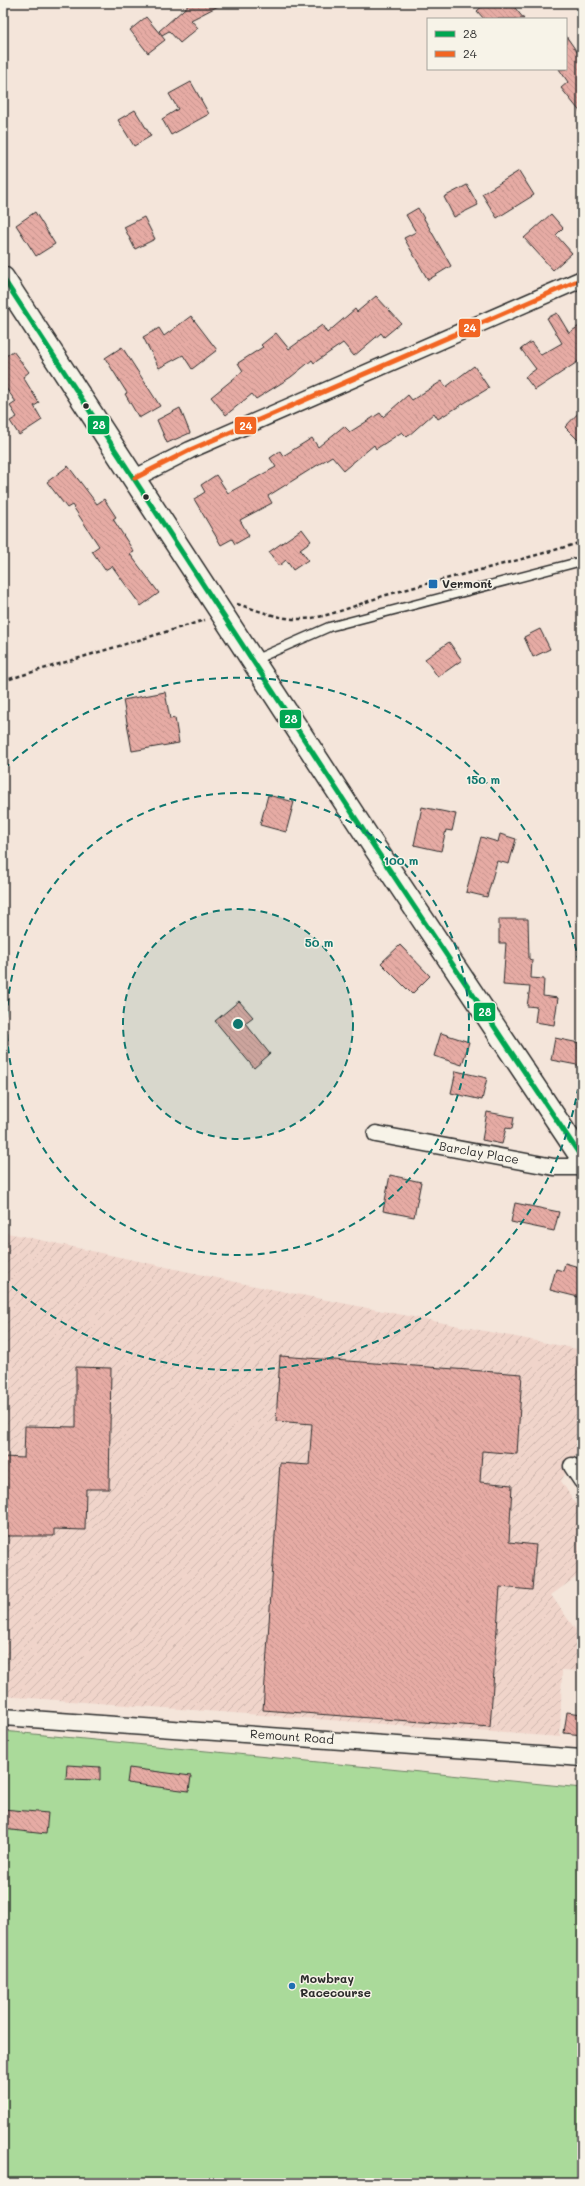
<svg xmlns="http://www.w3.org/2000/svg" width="585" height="2186" font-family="Mali,sans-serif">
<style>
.industrial{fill:url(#industrial-furrows)}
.grass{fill:#aada9a;stroke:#6a8262}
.building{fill:url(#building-back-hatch);stroke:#2b2b2b}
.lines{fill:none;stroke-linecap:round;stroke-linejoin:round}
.lane-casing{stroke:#2b2b2b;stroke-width:11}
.street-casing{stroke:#2b2b2b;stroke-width:19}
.secondary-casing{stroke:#2b2b2b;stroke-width:25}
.path{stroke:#2b2b2b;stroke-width:2.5;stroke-dasharray:4 3;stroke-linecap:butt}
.lane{stroke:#f7f3e8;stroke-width:8}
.street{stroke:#f7f3e8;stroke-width:16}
.secondary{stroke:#f7f3e8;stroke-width:22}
.bus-1-casing{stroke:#f7f3e8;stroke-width:8}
.bus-2-casing{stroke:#f7f3e8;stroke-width:8}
.bus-1{stroke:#00a651;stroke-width:5}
.bus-2{stroke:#f26522;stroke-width:5}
.ring{fill:none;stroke:#0f766e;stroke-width:2;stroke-dasharray:7 5}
.bus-dot{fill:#2b2b2b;stroke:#f7f3e8;stroke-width:1.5}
.poi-dot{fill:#1f6fb2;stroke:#f7f3e8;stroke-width:1.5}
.labels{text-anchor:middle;stroke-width:3;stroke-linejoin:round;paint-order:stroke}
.poi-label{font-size:12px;font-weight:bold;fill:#2b2b2b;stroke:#f7f3e8;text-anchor:start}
.street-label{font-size:12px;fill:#2b2b2b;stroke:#f7f3e8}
.centre{fill:#0f766e;stroke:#f7f3e8;stroke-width:2}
.ring-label{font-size:12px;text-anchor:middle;font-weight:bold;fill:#0f766e;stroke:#f7f3e8;stroke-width:3;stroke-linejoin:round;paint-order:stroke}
.line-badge{stroke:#f7f3e8;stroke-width:1.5}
.badge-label{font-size:11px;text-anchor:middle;font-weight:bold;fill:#fff}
</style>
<defs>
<pattern id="industrial-furrows" width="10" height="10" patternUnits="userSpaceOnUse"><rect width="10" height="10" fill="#f0d4ca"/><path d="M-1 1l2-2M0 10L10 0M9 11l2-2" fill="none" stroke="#ceb6ae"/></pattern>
<pattern id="building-back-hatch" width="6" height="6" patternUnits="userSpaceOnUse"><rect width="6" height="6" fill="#e6aba4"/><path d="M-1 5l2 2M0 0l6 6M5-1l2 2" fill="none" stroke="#c5938d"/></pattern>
</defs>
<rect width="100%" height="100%" fill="#f4e5da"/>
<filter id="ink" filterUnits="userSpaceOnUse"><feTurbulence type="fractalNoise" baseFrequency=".025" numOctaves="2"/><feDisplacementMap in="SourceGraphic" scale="8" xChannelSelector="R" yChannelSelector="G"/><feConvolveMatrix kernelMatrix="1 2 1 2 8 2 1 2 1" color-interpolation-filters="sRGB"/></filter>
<g filter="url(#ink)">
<path class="industrial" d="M 3,1232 L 245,1284 L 582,1350 L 582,1444 L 561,1481 L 582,1513 L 582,1573 L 551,1595 L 582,1639 L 582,1671 L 562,1670 L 560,1737 L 3,1696 Z"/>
<path class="grass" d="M 3,1731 L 582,1788 L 582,2183 L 3,2183 Z"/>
<path class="building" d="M 191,3 L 224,3 L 191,20 L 198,28 L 180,43 L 169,31 L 162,35 L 159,31 Z
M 486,3 L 511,3 L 524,19 L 484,19 L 477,11 Z
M 146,17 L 165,40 L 148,53 L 130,30 Z
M 566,36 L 582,59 L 582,114 L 561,88 L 568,82 L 559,69 L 566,69 Z
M 191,82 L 209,114 L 171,135 L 162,119 L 178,109 L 169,94 Z
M 135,110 L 151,136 L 134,146 L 118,120 Z
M 519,171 L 534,195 L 497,218 L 482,194 Z
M 467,185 L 478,205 L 454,217 L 444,197 Z
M 418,208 L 451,266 L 428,280 L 404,238 L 416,232 L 406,215 Z
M 35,212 L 55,244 L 36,256 L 16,225 Z
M 551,214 L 563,228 L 556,235 L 572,253 L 553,270 L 524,238 Z
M 144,217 L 155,239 L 135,249 L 124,227 Z
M 376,296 L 401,323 L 384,337 L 381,333 L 354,356 L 343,343 L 314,363 L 312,360 L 291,377 L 256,399 L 252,394 L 226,415 L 211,397 L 243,371 L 238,363 L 263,347 L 261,345 L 276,333 L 289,349 L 322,325 L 327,333 L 355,309 L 357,312 Z
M 557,313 L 569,333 L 582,324 L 582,359 L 535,390 L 525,377 L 536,369 L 521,349 L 531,342 L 541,355 L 562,343 L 547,318 Z
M 191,316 L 217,350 L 192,369 L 183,355 L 159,368 L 143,337 L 159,328 L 164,336 Z
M 122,347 L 160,406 L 139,418 L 125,394 L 127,393 L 105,358 Z
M 13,351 L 29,372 L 23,377 L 39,403 L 34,406 L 42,420 L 19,435 L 10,421 L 17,417 L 10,406 L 16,402 L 3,384 L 3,358 Z
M 474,366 L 489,388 L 438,419 L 434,413 L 407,437 L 402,432 L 376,449 L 374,445 L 344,470 L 332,456 L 268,496 L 272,503 L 240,520 L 249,536 L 235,544 L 232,539 L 221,545 L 194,499 L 205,492 L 201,485 L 216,475 L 228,493 L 276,467 L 270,458 L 280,451 L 283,456 L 312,438 L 318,447 L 344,426 L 350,432 L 380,413 L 383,417 L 408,395 L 412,400 L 442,381 L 446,387 Z
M 180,408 L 190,433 L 167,443 L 157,420 Z
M 582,409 L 582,444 L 565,427 Z
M 68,466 L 97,504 L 104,499 L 116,517 L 113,519 L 134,552 L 130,554 L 159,593 L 141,606 L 112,566 L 105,570 L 92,551 L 99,546 L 72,505 L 67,508 L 47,482 Z
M 302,529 L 311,541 L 300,549 L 308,560 L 293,570 L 286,560 L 279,566 L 269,552 Z
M 540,629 L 550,649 L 533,657 L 524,637 Z
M 449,642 L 462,660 L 438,677 L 425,659 Z
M 165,692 L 170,719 L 175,718 L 179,743 L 132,751 L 123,700 Z
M 268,795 L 294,802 L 286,832 L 260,825 Z
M 422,807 L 456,814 L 452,831 L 446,830 L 441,851 L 414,845 Z
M 500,834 L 516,839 L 509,864 L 497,861 L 487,897 L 466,892 L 481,837 L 498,842 Z
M 499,919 L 528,919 L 529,959 L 532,960 L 531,978 L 544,979 L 543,996 L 558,998 L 554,1025 L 535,1022 L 537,1007 L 527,1006 L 530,987 L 503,985 L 506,943 L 499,943 Z
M 400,945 L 430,976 L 412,994 L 381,963 Z
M 239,1001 L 253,1017 L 245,1023 L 270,1054 L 254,1068 L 215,1021 Z
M 441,1033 L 469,1042 L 462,1065 L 434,1056 Z
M 555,1038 L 579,1043 L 578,1049 L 582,1050 L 582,1066 L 551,1060 Z
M 456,1071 L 487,1078 L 482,1100 L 451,1093 Z
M 487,1112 L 514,1117 L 512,1129 L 506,1128 L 502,1144 L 482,1140 Z
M 390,1175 L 421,1182 L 414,1217 L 383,1211 Z
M 515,1203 L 559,1212 L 554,1231 L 511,1222 Z
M 565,1263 L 582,1268 L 582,1298 L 550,1290 L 556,1269 L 563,1271 Z
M 280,1356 L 522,1374 L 517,1454 L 482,1451 L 480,1482 L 512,1485 L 509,1542 L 536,1545 L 532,1590 L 500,1587 L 490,1727 L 263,1710 L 280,1463 L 309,1465 L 312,1424 L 276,1421 Z
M 76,1367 L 111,1368 L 109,1489 L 86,1489 L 85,1530 L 54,1529 L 54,1536 L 3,1536 L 3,1457 L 24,1458 L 25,1426 L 76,1427 Z
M 567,1712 L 582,1714 L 582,1735 L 564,1733 Z
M 67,1765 L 100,1767 L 100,1780 L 66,1779 Z
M 129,1768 L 191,1776 L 189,1791 L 127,1783 Z
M 3,1809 L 48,1813 L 46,1834 L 3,1829 Z"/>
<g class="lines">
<g class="lane-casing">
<path id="lane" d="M 254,660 L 329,627 L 582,561"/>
</g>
<g class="street-casing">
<path id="street" d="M 135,478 L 190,450 L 582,279
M 376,1134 L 554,1167 L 582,1167
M 572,1466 L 582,1481
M 3,1717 L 582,1758"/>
</g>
<g class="secondary-casing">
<path id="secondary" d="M 3,278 L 375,848 L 582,1158"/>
</g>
<path class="path" d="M 237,604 C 258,610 280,620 302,619 C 327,618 359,604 383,596 C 449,577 516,562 582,542
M 3,681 L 205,620"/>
<use href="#lane" class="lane"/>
<use href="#street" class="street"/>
<use href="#secondary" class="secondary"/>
<g class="bus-1-casing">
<path id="bus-1" d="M 3,278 L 375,848 L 582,1158"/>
</g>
<g class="bus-2-casing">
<path id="bus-2" d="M 135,478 L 190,450 L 582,279"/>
</g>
<use href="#bus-1" class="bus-1"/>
<use href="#bus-2" class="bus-2"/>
</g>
</g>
<circle cx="238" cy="1024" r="115" fill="#0f766e" fill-opacity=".12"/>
<g class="ring">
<circle cx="238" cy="1024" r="115"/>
<circle cx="238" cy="1024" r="231"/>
<path d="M582 1063A346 346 0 0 1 4 1279M4 769A346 346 0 0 1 582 985"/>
</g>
<g class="bus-dot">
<circle cx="86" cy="406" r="3.5"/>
<circle cx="146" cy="497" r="3.5"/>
</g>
<g class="poi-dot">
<rect x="428" y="579" width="10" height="10" rx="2"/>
<circle cx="292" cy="1986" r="4"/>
</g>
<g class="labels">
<g class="poi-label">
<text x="442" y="588">Vermont</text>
<text x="300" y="1983">Mowbray<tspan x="300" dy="14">Racecourse</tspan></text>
</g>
<g class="street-label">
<text transform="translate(479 1153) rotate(10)" y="4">Barclay Place</text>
<text transform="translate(292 1737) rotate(4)" y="4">Remount Road</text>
</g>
</g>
<circle cx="238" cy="1024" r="6" class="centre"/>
<g class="ring-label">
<text x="483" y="784">150 m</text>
<text x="401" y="865">100 m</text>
<text x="319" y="947">50 m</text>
</g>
<g class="line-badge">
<rect x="458" y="318" width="23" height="20" rx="4" fill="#f26522"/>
<rect x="87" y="415" width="23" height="20" rx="4" fill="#00a651"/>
<rect x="234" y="416" width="23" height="19" rx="4" fill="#f26522"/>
<rect x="279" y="709" width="23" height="20" rx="4" fill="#00a651"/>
<rect x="473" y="1002" width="23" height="20" rx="4" fill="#00a651"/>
</g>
<g class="badge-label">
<text x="470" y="332">24</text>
<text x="99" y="429">28</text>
<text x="246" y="430">24</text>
<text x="291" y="723">28</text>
<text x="485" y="1016">28</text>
</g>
<rect width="585" height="2186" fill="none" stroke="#f7f3e8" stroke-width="16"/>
<rect x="8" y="8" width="569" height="2170" fill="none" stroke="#2b2b2b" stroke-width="1.5" filter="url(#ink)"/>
<rect x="427" y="18" width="140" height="52" fill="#f7f3e8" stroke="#a5a39c"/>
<rect x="435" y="31" width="20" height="6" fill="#00a651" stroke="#a5a39c"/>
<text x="463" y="38" font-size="12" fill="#2b2b2b">28</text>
<rect x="435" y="51" width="20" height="6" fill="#f26522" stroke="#a5a39c"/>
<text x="463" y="58" font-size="12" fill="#2b2b2b">24</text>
</svg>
